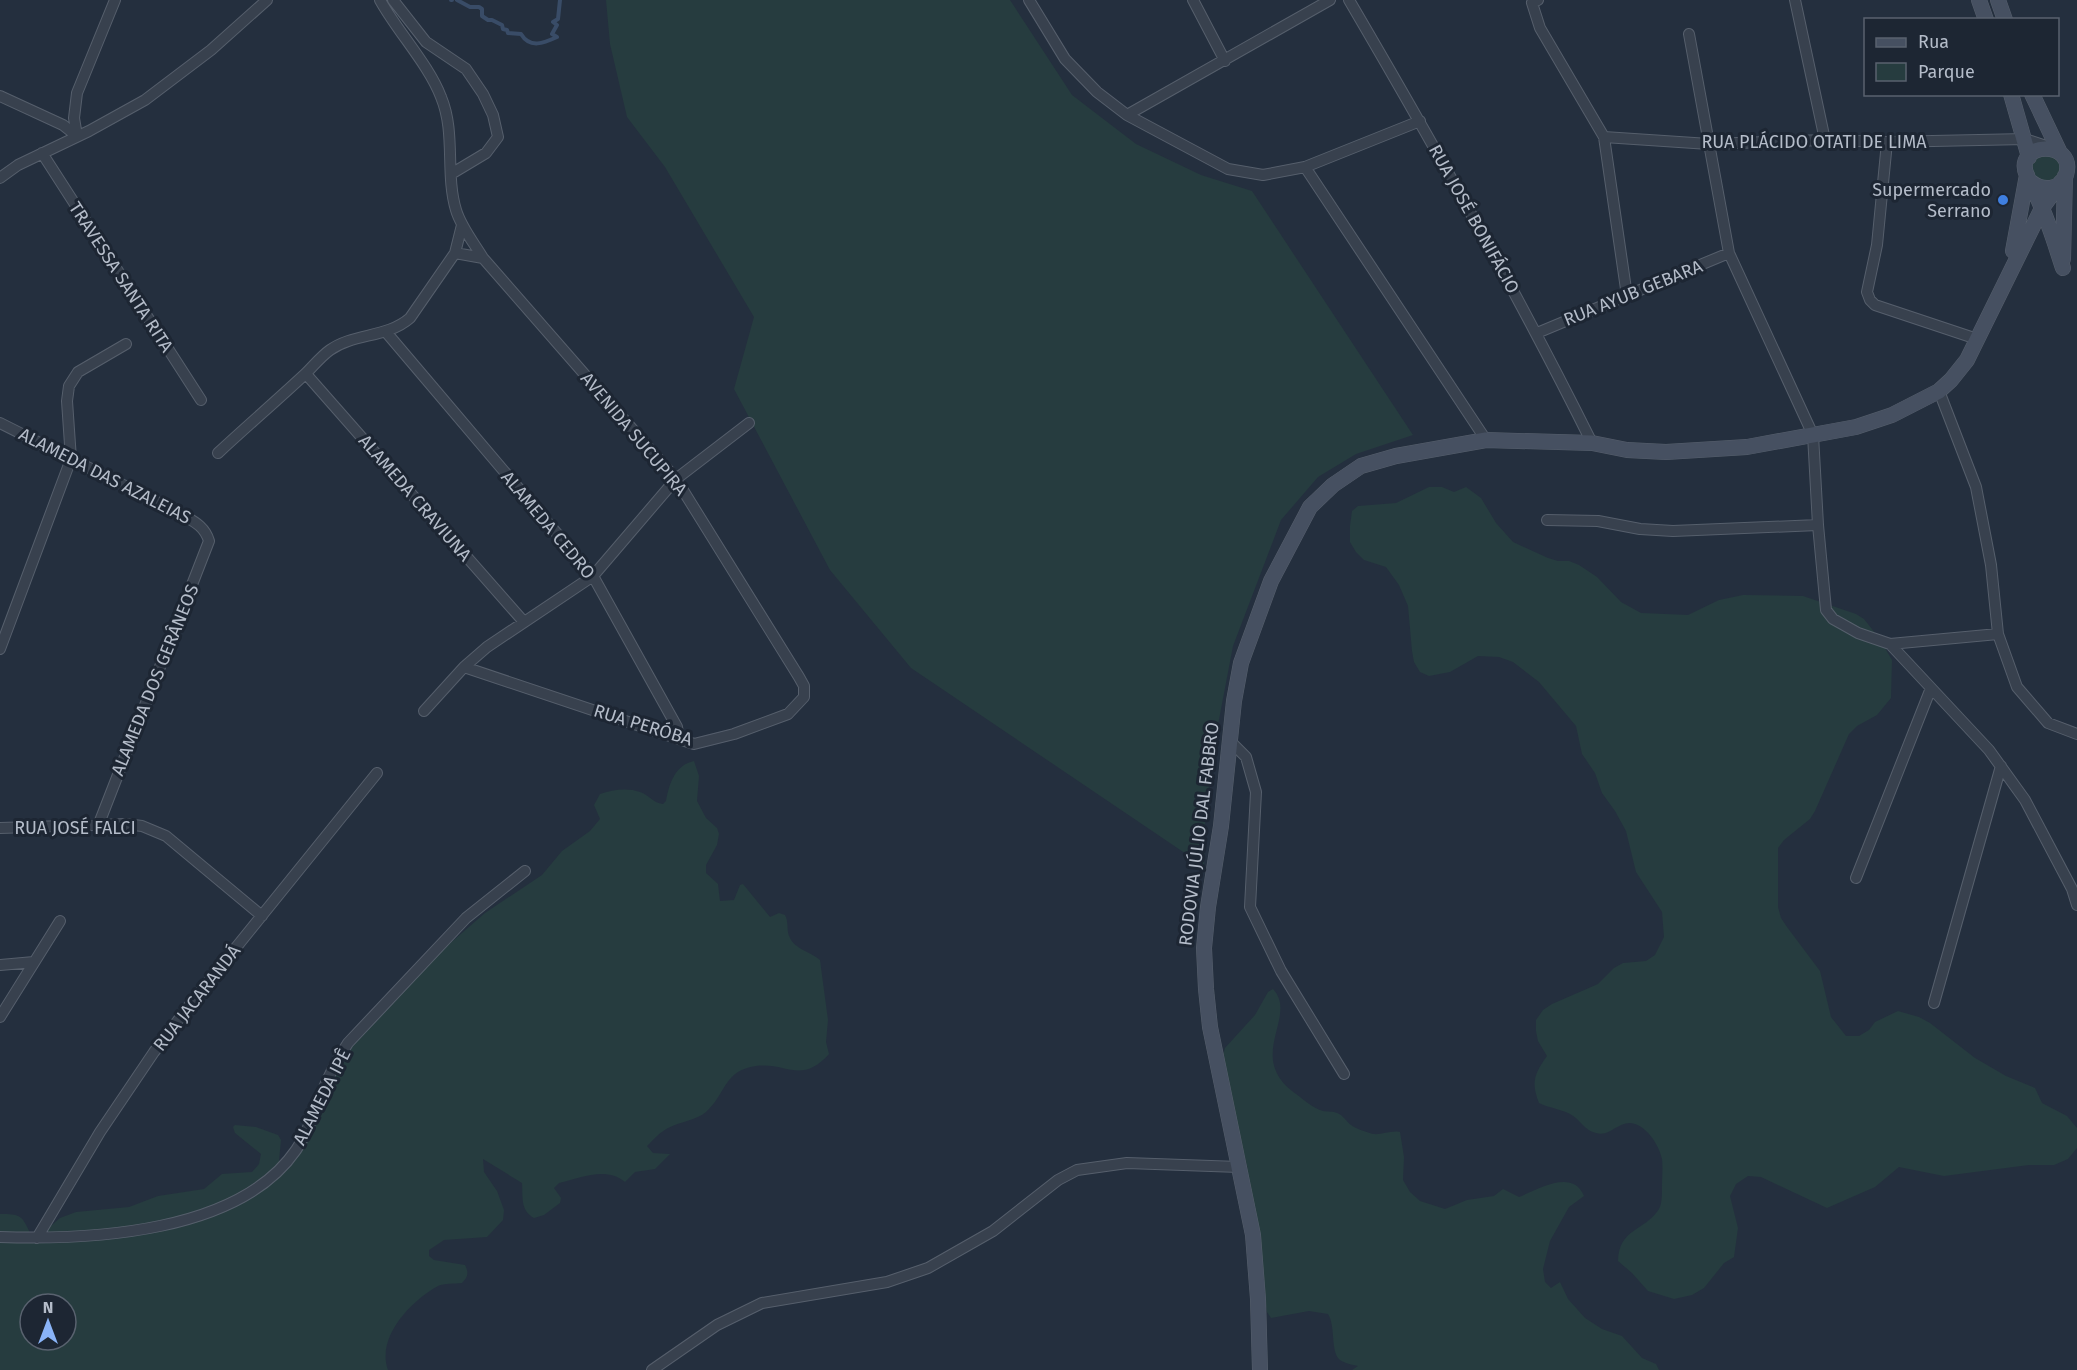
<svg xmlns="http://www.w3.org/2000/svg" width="2077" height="1370" font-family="'Fira Sans',sans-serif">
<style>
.green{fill:#263c3f;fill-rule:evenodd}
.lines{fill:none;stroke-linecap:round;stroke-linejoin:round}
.stream{stroke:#394c67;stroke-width:4}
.street-casing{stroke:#565f6c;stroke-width:12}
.secondary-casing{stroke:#565f6c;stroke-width:16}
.street{stroke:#38414e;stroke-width:10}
.secondary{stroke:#465061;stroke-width:15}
.shop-dot{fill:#3f7fe0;stroke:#1d2633;stroke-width:2}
.labels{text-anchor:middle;stroke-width:6;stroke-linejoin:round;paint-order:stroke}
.street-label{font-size:18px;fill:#b4bcc9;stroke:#1d2633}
.poi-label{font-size:18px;fill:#b4bcc9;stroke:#1d2633;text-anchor:end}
</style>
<rect width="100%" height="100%" fill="#242f3e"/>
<path class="green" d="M 606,0 L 1010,0 L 1072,95 L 1136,144 L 1201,175 L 1252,191 L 1413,435 L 1356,454 L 1318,477 L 1281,520 L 1233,646 L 1213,751 L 1205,824 L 1204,866 L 911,668 L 830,570 L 734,389 L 754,317 L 665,167 L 627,117 L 610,44 Z
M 2050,152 L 2063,165 L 2053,184 L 2032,178 L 2032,159 Z
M 1429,487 L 1442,487 L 1454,492 L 1466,487 L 1481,498 L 1496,523 L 1513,542 L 1548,558 L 1558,561 L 1569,561 L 1579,565 L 1597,577 L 1621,602 L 1641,613 L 1688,615 L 1719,600 L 1743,595 L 1803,596 L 1856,614 L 1864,619 L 1879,638 L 1892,660 L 1891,698 L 1877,715 L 1857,726 L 1849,734 L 1815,811 L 1810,819 L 1784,840 L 1778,848 L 1778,907 L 1781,918 L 1787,927 L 1820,971 L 1831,1017 L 1846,1036 L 1859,1036 L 1869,1030 L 1875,1022 L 1898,1011 L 1919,1017 L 1930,1023 L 1975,1058 L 2006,1076 L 2035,1088 L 2042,1103 L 2067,1116 L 2077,1128 L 2077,1148 L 2068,1159 L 2054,1165 L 2029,1165 L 1944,1176 L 1899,1167 L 1875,1187 L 1827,1208 L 1761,1177 L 1748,1176 L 1736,1184 L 1730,1196 L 1738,1228 L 1734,1257 L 1724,1263 L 1704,1288 L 1692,1295 L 1674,1299 L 1648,1291 L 1632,1273 L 1618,1261 C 1619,1228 1644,1232 1659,1209 C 1662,1204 1662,1194 1662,1187 C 1662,1178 1663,1168 1662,1159 C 1659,1145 1646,1124 1630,1123 C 1616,1123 1610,1137 1596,1133 C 1585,1131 1580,1119 1570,1114 C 1561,1109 1549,1108 1539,1103 C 1531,1083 1534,1074 1547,1056 L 1538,1041 L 1536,1031 L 1536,1020 L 1543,1010 L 1552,1004 L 1598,984 L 1614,968 L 1623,963 L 1646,961 L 1655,955 L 1664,937 L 1662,912 L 1636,872 L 1626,831 L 1615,811 L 1602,793 L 1595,773 L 1582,754 L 1576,726 L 1539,682 L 1513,662 L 1499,657 L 1478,656 L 1450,672 L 1429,676 L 1420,672 L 1414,662 L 1412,651 L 1408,606 L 1399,585 L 1386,567 L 1364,560 L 1356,552 L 1350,542 L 1350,526 L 1352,511 L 1358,506 L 1396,503 Z
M 694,761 L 699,776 L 697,801 L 706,818 L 717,828 L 719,834 L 717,845 L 706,865 L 706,873 L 718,884 L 720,901 L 734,900 L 740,885 L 743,884 L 770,917 L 779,913 L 785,915 C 789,922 786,931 790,938 C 795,949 811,952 820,960 L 828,1020 L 826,1042 L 829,1054 C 801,1085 787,1062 756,1066 C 724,1070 726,1094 706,1112 C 697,1120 679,1122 668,1128 C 660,1132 653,1140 647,1146 L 653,1153 L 670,1154 L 655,1169 L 635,1172 L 625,1182 C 606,1166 581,1178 559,1183 L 554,1188 L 561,1198 L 560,1203 L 544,1215 L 534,1218 C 520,1210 523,1197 522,1183 L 483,1159 L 484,1172 L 497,1191 L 504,1210 L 503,1220 L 487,1237 L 444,1240 L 429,1250 L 429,1256 L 434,1260 L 465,1265 C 469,1273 468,1277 462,1283 C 455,1284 444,1283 438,1286 C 411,1301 376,1337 388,1370 L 0,1370 L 0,1214 C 20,1214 22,1215 30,1233 L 38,1237 L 60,1218 L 76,1212 L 129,1207 L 158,1196 L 204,1189 L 222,1174 L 252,1172 L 259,1164 L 261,1154 L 235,1133 L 233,1127 L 235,1125 L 256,1127 L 278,1135 L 281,1140 L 279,1161 L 285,1163 L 342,1054 L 409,979 L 485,913 L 542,875 L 562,851 L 590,831 L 600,819 L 594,805 L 600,794 C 612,790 627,787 640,792 C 649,795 653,803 663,804 L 666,801 C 669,784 675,765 694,761 ZM 30,1304 L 66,1304 L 66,1340 L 30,1340 Z
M 1273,989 C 1299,1017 1244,1057 1296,1094 C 1304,1100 1313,1108 1323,1111 C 1328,1112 1333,1111 1337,1113 C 1343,1115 1347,1122 1351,1125 C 1356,1129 1366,1132 1373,1134 C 1382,1135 1391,1130 1400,1132 L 1404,1157 L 1403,1180 L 1410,1192 L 1420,1201 L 1445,1209 L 1467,1200 L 1494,1196 L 1503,1189 L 1519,1197 C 1538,1189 1573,1168 1584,1196 L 1569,1207 L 1550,1241 L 1543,1269 L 1545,1282 L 1551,1288 L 1560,1282 L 1568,1299 L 1585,1318 L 1602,1329 L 1622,1336 L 1642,1358 L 1656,1364 L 1659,1370 L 1352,1370 L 1358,1366 C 1353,1365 1344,1363 1340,1360 C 1330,1352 1336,1326 1328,1314 L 1309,1311 L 1271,1318 L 1267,1312 L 1256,1258 L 1253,1207 L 1247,1166 L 1232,1106 L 1218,1071 L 1225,1048 L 1255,1015 L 1268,992 Z"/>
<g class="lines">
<path class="stream" d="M 451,0 L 452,0
M 457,0 L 470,7 L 479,7 L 482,9 L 482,16 L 488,20 L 492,20 L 502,25 L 503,29 L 507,30 L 508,33 L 521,34 C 530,49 544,43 557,37 L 552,34 L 557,25 L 553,22 L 558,19 L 560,0"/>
<g class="street-casing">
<path id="street" d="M 380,0 C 397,31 429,65 441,97 C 456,133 445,173 456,210 C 461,227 474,243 483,258
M 393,0 L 426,42 L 466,69 L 483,94 L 493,115 L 498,137 L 486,153 L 451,174
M 1029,0 L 1065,59 L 1097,92 L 1127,115 L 1228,169 L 1263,175 L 1305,167 L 1420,121
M 1193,0 L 1225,61
M 1349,0 C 1434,145 1517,292 1592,443
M 1538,0 L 1532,3 L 1540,28 L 1604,137 L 1627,296
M 1795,0 L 1825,140
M 1689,34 L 1729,253 L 1813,435 L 1818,525 L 1826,610 L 1833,619 L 1842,624 L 1858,633 L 1890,644 L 1998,634
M 0,96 L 63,125 L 77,136
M 1127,115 L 1330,0
M 77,136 L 74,118 L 77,93 L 115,0
M 1604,137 L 1709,144 L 1825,140 L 1887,142 L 2025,139 L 2049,147
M 1887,142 L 1877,245 L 1867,292 L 1870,300 L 1875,305 L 1977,339
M 42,153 L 201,400
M 1305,167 L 1486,440
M 0,178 L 18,165 L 89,131 L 145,100 L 211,50 L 267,0
M 455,253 L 483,258 L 676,479 L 799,677 L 804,686 L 804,697 L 788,714 L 734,734 L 694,744 L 464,667
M 386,332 L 593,576 L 677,727 L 679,738
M 1537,333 L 1729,253
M 306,374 L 524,622
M 1939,391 L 1976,487 L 1991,565 L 1998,634 L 2017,687 L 2048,723 L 2077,734
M 0,423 L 183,515 C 195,522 205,527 209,541 L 98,826
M 218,453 C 246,427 275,402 303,376 C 312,368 320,357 330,350 C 354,333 387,338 410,318 L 455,253 L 462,225
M 1547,520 L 1598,521 L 1640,529 L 1673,531 L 1818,525
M 1890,644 L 1989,750 L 2025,800 L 2072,889 L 2077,905
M 0,649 L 71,459 L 67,401 L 69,386 L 78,372 L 126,344
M 424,711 L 464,667 L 487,647 L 593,576 L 676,479 L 749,423
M 1229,740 L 1246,757 L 1256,792 L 1250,907 L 1281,971 L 1344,1074
M 0,828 L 126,824 L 142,826 L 166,836 L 262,916
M 1856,878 L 1931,688
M 0,965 L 34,962
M 1934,1003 L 2001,766
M 0,1017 L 60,921
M 0,1237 C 92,1240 239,1233 296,1150 C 308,1133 313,1114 321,1095 C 328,1076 337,1060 348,1043 L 466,918 L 525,871
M 37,1238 L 100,1132 L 154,1052 L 192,1002 L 377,773
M 652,1370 L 717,1325 L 762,1303 L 887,1282 L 928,1268 L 993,1231 L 1058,1180 L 1077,1170 L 1127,1163 L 1239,1167"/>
</g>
<g class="secondary-casing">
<path id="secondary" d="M 1979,0 L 1986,20
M 1998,0 L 2005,20
M 2011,94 L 2029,157
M 2032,94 L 2060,153
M 2031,182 C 2042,191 2060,191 2066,175 C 2077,139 2012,141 2027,176 C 2032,186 2037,196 2041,206 C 2050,226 2056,247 2063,268
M 2013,251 L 2027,175
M 2063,259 L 2065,176
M 1260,1370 L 1258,1299 L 1253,1235 L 1210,1027 L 1206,989 L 1204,948 L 1208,907 L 1221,826 L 1234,701 L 1241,663 L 1271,581 L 1310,507 L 1333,485 L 1361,466 L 1396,456 L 1486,440 L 1592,443 L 1627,450 L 1666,452 L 1747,447 L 1856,427 L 1892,415 L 1939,391 L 1951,380 L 1967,360 L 2042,208 L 2061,182"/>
</g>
<use href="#street" class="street"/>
<use href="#secondary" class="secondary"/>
</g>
<circle class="shop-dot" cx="2003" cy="200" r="6"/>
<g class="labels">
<g class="street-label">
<text x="1814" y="148">RUA PLÁCIDO OTATI DE LIMA</text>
<text transform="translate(1474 219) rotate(61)" y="6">RUA JOSÉ BONIFÁCIO</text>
<text transform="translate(121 277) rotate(57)" y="6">TRAVESSA SANTA RITA</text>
<text transform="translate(1633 293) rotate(-22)" y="6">RUA AYUB GEBARA</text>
<text transform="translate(634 434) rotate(50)" y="6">AVENIDA SUCUPIRA</text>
<text transform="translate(105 476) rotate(27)" y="6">ALAMEDA DAS AZALEIAS</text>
<text transform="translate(415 498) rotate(49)" y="6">ALAMEDA CRAVIUNA</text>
<text transform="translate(548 525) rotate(50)" y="6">ALAMEDA CEDRO</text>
<text transform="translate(155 680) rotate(-68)" y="6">ALAMEDA DOS GERÂNEOS</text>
<text transform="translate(643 725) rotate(17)" y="6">RUA PERÓBA</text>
<text x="75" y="834">RUA JOSÉ FALCI</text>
<text transform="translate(1199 834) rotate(-83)" y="6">RODOVIA JÚLIO DAL FABBRO</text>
<text transform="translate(197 998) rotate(-52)" y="6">RUA JACARANDÁ</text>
<text transform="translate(322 1097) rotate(-63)" y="6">ALAMEDA IPÊ</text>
</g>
<g class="poi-label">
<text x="1991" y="196">Supermercado<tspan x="1991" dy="21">Serrano</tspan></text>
</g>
</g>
<rect x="1864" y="18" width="195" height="78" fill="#1d2633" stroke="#59626f" stroke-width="1.5"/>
<rect x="1876" y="38" width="30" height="9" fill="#465061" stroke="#59626f" stroke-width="1.5"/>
<text x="1918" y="48" font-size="18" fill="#b4bcc9">Rua</text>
<rect x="1876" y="63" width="30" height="18" fill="#263c3f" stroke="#59626f" stroke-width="1.5"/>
<text x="1918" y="78" font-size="18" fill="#b4bcc9">Parque</text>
<g transform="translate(48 1322)"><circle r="28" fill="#1d2633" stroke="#59626f" stroke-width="1.5"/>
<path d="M0-4.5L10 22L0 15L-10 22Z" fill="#8ab4f8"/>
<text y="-9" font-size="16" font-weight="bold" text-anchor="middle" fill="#b4bcc9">N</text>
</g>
</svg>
